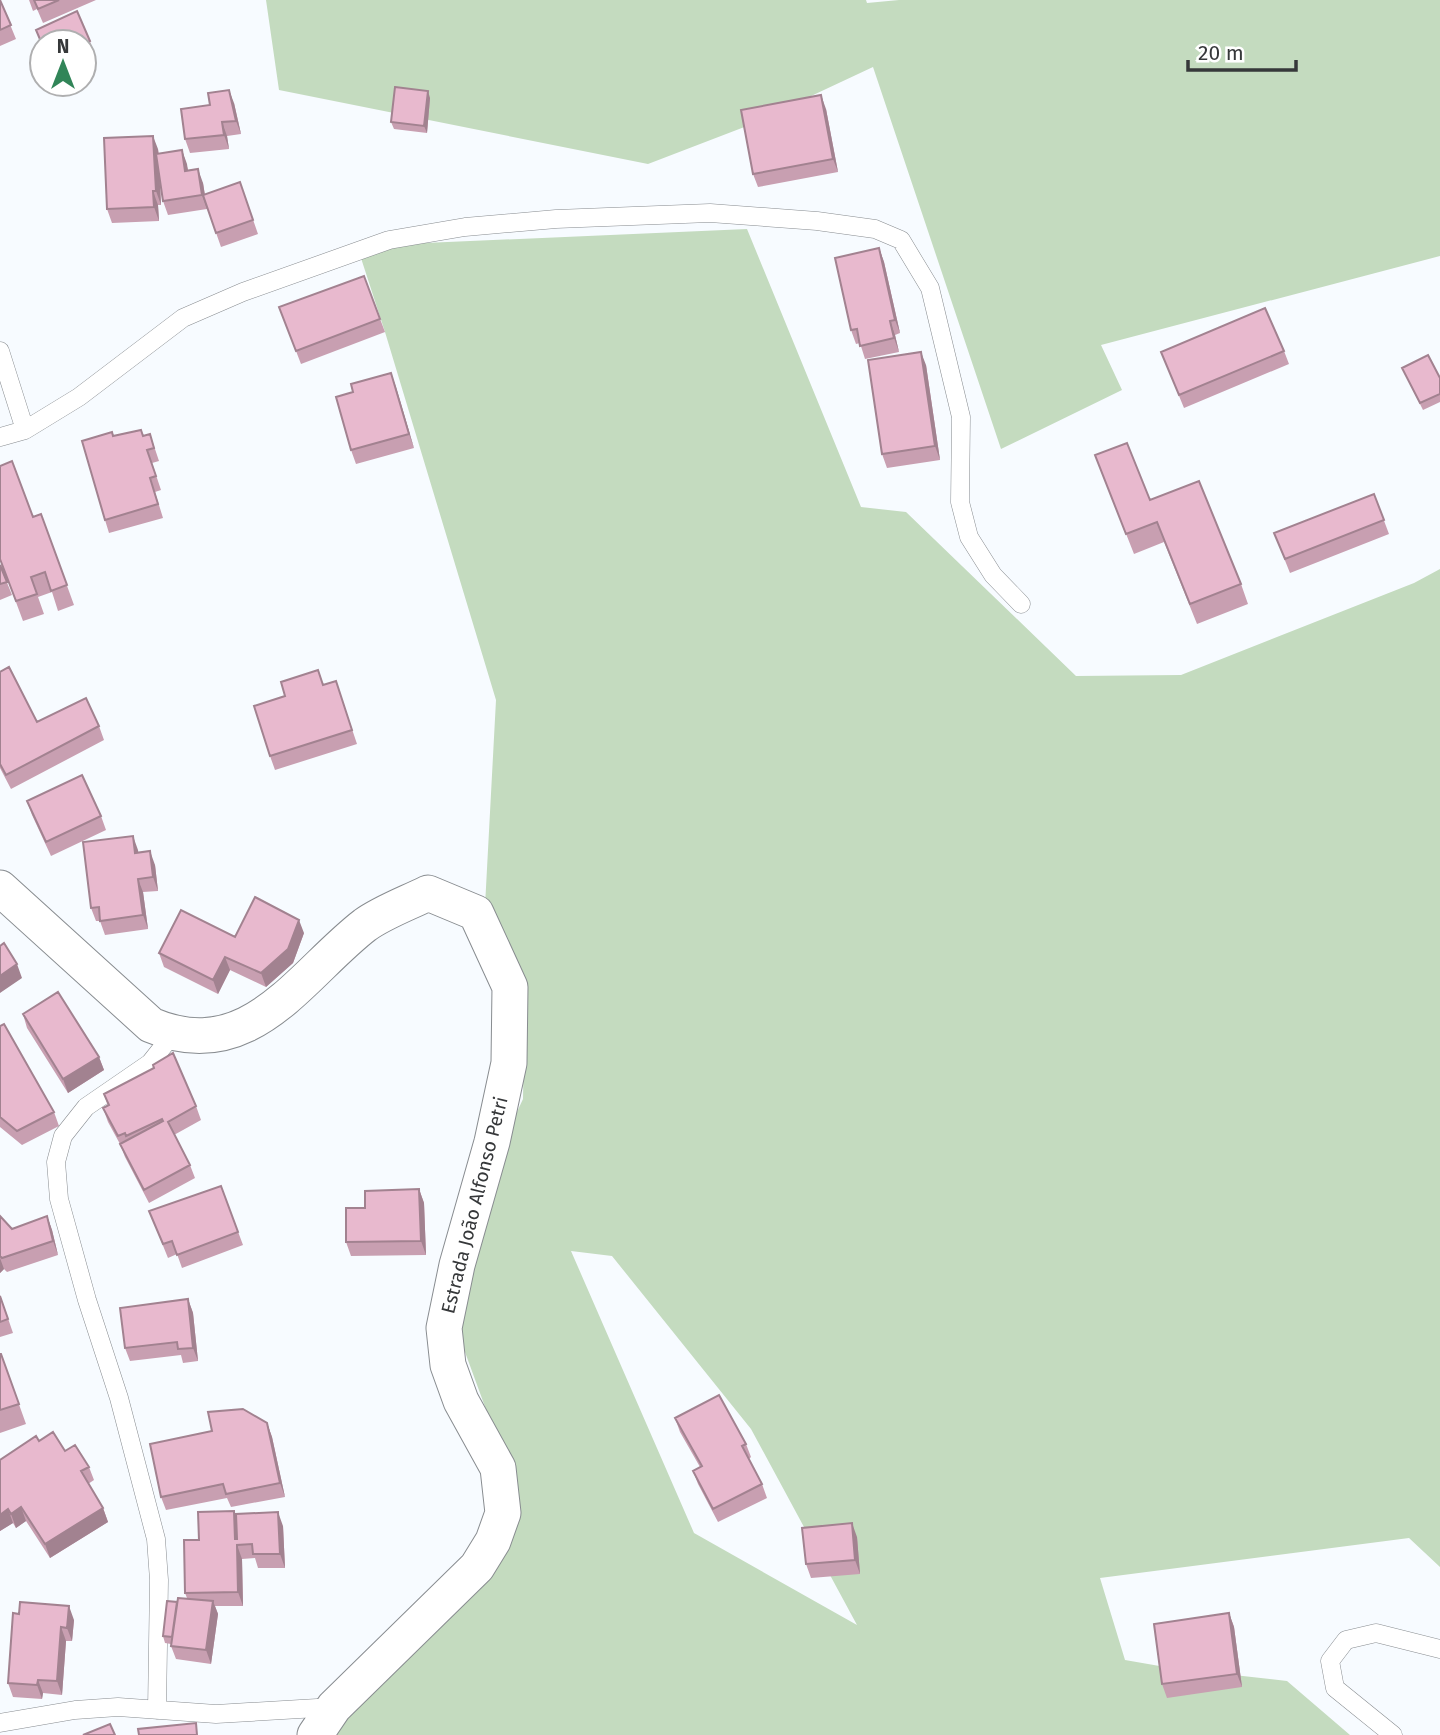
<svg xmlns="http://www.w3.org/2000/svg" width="1440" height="1735" font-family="'Fira Sans',sans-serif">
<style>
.green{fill:#c4dbbf;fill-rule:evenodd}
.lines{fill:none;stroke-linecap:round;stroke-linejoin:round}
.lane-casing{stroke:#888c90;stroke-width:19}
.street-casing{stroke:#888c90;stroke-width:37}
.lane{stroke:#fff;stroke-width:18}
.street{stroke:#fff;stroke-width:35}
.wall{fill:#c89fb1}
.shaded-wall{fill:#a28290}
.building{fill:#e8b9ce;stroke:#a28290;stroke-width:2}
.labels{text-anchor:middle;stroke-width:5;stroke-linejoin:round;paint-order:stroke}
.street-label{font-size:19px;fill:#36383a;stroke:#fff}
</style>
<rect width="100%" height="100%" fill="#f7fbff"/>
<path class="green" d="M 266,0 L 866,0 L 867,3 L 899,0 L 1440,0 L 1440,256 L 1101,345 L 1122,390 L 1001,449 L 873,67 L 747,126 L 648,164 L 279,90 Z
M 747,229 L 861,507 L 906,512 L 1076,676 L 1181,675 L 1414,583 L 1440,569 L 1440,1567 L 1409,1538 L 1100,1578 L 1125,1660 L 1171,1668 L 1287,1681 L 1350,1735 L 334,1735 L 353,1707 L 491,1568 L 510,1475 L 454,1322 L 489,1172 L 523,1099 L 524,1035 L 485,906 L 496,700 L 385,332 L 360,255 L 402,244 ZM 571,1251 L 612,1256 L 751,1429 L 857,1625 L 694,1533 Z"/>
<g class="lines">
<g class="lane-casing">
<path id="lane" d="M 0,351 L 25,430
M 0,437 L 25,430 L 79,397 L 183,318 L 243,292 L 389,240 L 465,227 L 556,219 L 710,213 L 817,221 L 875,229 L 901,240 L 930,288 L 961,417 L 960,502 L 969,537 L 993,575 L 1021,604
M 157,1710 L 159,1580 L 156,1539 L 119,1398 L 87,1300 L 59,1199 L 56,1162 L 63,1136 L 86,1107 L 150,1063 L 173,1034
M 0,1723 L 75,1710 L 118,1707 L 216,1714 L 334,1707
M 1393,1735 L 1335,1688 L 1330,1661 L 1346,1640 L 1376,1633 L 1440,1649"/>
</g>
<g class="street-casing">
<path id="street" d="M 0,888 L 151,1025 C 250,1067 300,975 365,925 C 383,912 408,903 428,893 L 476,913 L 510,987 L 509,1063 L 492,1142 L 457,1265 L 444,1328 L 448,1365 L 461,1401 L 498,1468 L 503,1513 L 493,1541 L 477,1567 L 334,1707 L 315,1735"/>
</g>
<use href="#lane" class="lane"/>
<use href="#street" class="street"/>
</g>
<path class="wall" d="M 0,0 L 16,39 L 0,46 Z
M 29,0 L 96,0 L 43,23 L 37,9 L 33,11 Z
M 90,41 L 92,48 L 84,52 L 84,42 Z
M 430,98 L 427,133 L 394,129 L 391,122 Z
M 234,103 L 241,134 L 227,136 L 229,149 L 190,153 L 185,139 Z
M 826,109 L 838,172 L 758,187 L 753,174 Z
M 158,149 L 159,154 L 182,150 L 188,170 L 203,183 L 205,195 L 240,182 L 258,234 L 221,247 L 207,207 L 207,209 L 168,215 L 163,201 L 160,178 L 161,205 L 158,205 L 159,221 L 112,223 L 107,209 Z
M 879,248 L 884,262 L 900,333 L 895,335 L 899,352 L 865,359 L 860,343 L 856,344 L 851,330 Z
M 364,276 L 385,332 L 301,364 L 279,307 Z
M 1284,351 L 1289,364 L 1184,408 L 1161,352 Z
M 926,365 L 940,460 L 887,468 L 882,454 Z
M 1402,368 L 1440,378 L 1440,402 L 1423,410 Z
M 391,373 L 414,448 L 356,464 L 351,450 L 353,392 Z
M 150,434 L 159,461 L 152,463 L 161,490 L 155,492 L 163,518 L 109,533 L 105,520 L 143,436 Z
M 1095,455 L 1150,500 L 1241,584 L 1248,604 L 1197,624 L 1164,542 L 1134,554 Z
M 1374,494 L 1389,534 L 1290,573 L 1274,533 Z
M 41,514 L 74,605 L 58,611 L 52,592 L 38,597 L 44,614 L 23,621 L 0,559 L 33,517 Z
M 0,565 L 12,595 L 0,600 Z
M 0,672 L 37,722 L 99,726 L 104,740 L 11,789 L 0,768 Z
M 336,681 L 357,744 L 275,770 L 270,756 L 324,685 Z
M 27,801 L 101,816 L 106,830 L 51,856 L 32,815 Z
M 138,850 L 138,852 L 155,865 L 158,891 L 143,892 L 148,929 L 105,935 L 100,921 L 96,921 L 91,908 Z
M 304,933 L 293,963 L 266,987 L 230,970 L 218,994 L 164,967 L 159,953 L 235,937 Z
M 23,1014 L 99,1057 L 104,1070 L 68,1093 L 27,1028 Z
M 0,1026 L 54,1112 L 59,1126 L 22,1145 L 0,1127 Z
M 104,1094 L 196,1106 L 201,1120 L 174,1135 L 190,1165 L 195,1178 L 149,1203 L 125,1157 L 120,1144 L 108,1122 L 103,1108 L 108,1106 Z
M 221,1186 L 243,1245 L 182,1268 L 177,1254 L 168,1258 L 149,1211 Z
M 419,1189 L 424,1203 L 426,1255 L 351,1256 L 346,1242 L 365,1208 Z
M 0,1216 L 12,1229 L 47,1216 L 52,1230 L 58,1255 L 7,1272 L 4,1269 L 0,1273 Z
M 0,1295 L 13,1333 L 0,1337 Z
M 188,1299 L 193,1313 L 198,1361 L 183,1363 L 181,1355 L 130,1361 L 125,1348 Z
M 0,1354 L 1,1354 L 26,1424 L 0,1433 Z
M 675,1418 L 746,1444 L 751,1457 L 749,1459 L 762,1484 L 767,1498 L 718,1522 L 698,1484 L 693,1471 L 700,1467 L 680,1432 Z
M 267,1423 L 272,1437 L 285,1497 L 231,1507 L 227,1498 L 166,1510 L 161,1497 Z
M 39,1441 L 65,1451 L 89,1467 L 94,1480 L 88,1484 L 103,1508 L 108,1522 L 50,1558 L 26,1521 L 16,1528 L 13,1523 L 0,1531 L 0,1460 Z
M 234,1511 L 237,1517 L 283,1526 L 285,1568 L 258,1568 L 255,1558 L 242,1559 L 243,1606 L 215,1606 L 218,1614 L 211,1664 L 176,1659 L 171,1646 L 171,1644 L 165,1643 L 163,1636 L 177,1602 L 187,1598 L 185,1593 L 199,1540 Z
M 857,1537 L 860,1574 L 811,1578 L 806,1564 Z
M 13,1613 L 74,1620 L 72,1641 L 66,1641 L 62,1695 L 43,1693 L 42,1699 L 13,1697 L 8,1683 Z
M 1229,1613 L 1234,1627 L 1242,1687 L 1167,1698 L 1162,1684 Z"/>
<path class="shaded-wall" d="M 229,90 L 234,103 L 241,134 L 236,121 Z
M 428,91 L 430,98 L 427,133 L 424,126 Z
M 821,95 L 826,109 L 838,172 L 833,159 Z
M 222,122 L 227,136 L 229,149 L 224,135 Z
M 153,136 L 158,149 L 161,205 L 156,191 Z
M 182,150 L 187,164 L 190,184 L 185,171 Z
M 198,169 L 203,183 L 207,209 L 202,195 Z
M 153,191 L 158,205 L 159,221 L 154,207 Z
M 879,248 L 884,262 L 900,333 L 895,320 Z
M 890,321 L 895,335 L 899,352 L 894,338 Z
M 921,352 L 926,365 L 940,460 L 935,446 Z
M 391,373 L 396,387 L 414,448 L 409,434 Z
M 133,836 L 138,850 L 140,866 L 135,853 Z
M 150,851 L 155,865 L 158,891 L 153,877 Z
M 138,879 L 143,892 L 148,929 L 143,915 Z
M 299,920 L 304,933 L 293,963 L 266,987 L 261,973 Z
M 225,957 L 230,970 L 218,994 L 213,980 Z
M 17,964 L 22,978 L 0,993 L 0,976 Z
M 99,1057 L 104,1070 L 68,1093 L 63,1079 Z
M 419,1189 L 424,1203 L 426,1255 L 421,1241 Z
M 47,1216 L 52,1230 L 58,1255 L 53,1241 Z
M 0,1258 L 4,1269 L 0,1273 Z
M 188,1299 L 193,1313 L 198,1361 L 193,1348 Z
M 267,1423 L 272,1437 L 285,1497 L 280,1483 Z
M 21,1507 L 26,1521 L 16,1528 L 11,1514 Z
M 103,1508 L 108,1522 L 50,1558 L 45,1544 Z
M 8,1509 L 13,1523 L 0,1531 L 0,1515 Z
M 234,1511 L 239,1525 L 240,1545 L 235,1539 Z
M 278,1512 L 283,1526 L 285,1568 L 280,1554 Z
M 852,1523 L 857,1537 L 860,1574 L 855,1560 Z
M 237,1545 L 242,1559 L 243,1606 L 238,1592 Z
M 213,1601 L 218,1614 L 211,1664 L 206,1650 Z
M 69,1606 L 74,1620 L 72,1641 L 67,1628 Z
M 1229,1613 L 1234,1627 L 1242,1687 L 1237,1674 Z
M 61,1627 L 66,1641 L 62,1695 L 57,1681 Z
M 38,1680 L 43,1693 L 42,1699 L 37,1685 Z"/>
<path class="building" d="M 0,0 L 11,25 L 0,30 Z
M 34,0 L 59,0 L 38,9 Z
M 77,11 L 90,41 L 84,44 L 84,42 L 42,42 L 42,44 L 36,30 Z
M 395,87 L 428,91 L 424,126 L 391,122 Z
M 229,90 L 236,121 L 222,122 L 224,135 L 185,139 L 181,109 L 210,105 L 208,93 Z
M 821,95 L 833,159 L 753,174 L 741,110 Z
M 153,136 L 156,191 L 153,191 L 154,207 L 107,209 L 104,138 Z
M 182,150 L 185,171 L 198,169 L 202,195 L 163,201 L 156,154 Z
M 240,182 L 253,220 L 216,233 L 203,195 Z
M 879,248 L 895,320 L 890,321 L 894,338 L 860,346 L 857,329 L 851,330 L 835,258 Z
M 364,276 L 380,319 L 296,351 L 279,307 Z
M 1265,308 L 1284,351 L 1179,395 L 1161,352 Z
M 921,352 L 935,446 L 882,454 L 868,360 Z
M 1428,355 L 1440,378 L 1440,394 L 1420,403 L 1402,368 Z
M 391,373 L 409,434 L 351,450 L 336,397 L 353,392 L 351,384 Z
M 141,430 L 143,436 L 150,434 L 154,448 L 147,450 L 156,476 L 150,478 L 158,504 L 105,520 L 82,441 L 112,432 L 113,436 Z
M 1127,443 L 1150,500 L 1199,481 L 1241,584 L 1190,604 L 1157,522 L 1126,534 L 1095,455 Z
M 12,461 L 33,517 L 41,514 L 67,585 L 51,591 L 45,572 L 31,577 L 37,594 L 16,601 L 0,559 L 0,466 Z
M 1374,494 L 1384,520 L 1285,559 L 1274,533 Z
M 0,565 L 7,582 L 0,584 Z
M 9,667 L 37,722 L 86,698 L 99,726 L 6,775 L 0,764 L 0,672 Z
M 318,670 L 323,685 L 336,681 L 352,730 L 270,756 L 254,706 L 285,696 L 281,682 Z
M 82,775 L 101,816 L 46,842 L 27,801 Z
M 133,836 L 135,853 L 150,851 L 153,877 L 138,879 L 143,915 L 100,921 L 99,907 L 91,908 L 83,842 Z
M 255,897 L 299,920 L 288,949 L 261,973 L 225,957 L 213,980 L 159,953 L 181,910 L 235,937 Z
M 4,943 L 17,964 L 0,976 L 0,946 Z
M 58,992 L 99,1057 L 63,1079 L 23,1014 Z
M 4,1024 L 54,1112 L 17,1131 L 0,1117 L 0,1026 Z
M 173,1053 L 196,1106 L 168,1122 L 190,1165 L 144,1190 L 120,1144 L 163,1121 L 162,1119 L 126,1136 L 125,1133 L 118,1136 L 103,1108 L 109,1105 L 104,1094 L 154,1068 L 153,1065 Z
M 221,1186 L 238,1232 L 177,1255 L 172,1241 L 163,1244 L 149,1211 Z
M 419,1189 L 421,1241 L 346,1242 L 346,1208 L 365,1208 L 365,1191 Z
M 0,1216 L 12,1229 L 47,1216 L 53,1241 L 2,1258 L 0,1256 Z
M 0,1296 L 8,1319 L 0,1322 Z
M 188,1299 L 193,1348 L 178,1349 L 177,1342 L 125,1348 L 120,1308 Z
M 0,1354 L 1,1354 L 19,1404 L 0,1410 Z
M 719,1395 L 746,1444 L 742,1446 L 762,1484 L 713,1509 L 693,1471 L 702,1466 L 675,1418 Z
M 243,1409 L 267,1423 L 280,1483 L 226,1494 L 223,1484 L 161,1497 L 150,1444 L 212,1431 L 208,1412 Z
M 53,1432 L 65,1451 L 75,1445 L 89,1467 L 81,1471 L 103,1508 L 45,1544 L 21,1507 L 11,1514 L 8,1509 L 0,1515 L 0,1460 L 36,1436 L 39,1441 Z
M 234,1511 L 235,1539 L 237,1539 L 236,1514 L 278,1512 L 280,1554 L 253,1554 L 252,1544 L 237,1545 L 238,1592 L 185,1593 L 184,1540 L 199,1540 L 198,1512 Z
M 852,1523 L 855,1560 L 806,1564 L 802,1528 Z
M 178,1598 L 213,1601 L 206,1650 L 171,1646 Z
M 167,1601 L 177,1602 L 172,1637 L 163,1636 Z
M 20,1602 L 69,1606 L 67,1628 L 61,1627 L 57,1681 L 38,1680 L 37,1685 L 8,1683 L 13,1613 L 19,1614 Z
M 1229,1613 L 1237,1674 L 1162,1684 L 1154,1624 Z
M 196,1723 L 197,1735 L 139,1735 L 138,1729 Z
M 110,1724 L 115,1735 L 83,1735 Z"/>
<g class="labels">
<g class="street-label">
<text transform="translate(474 1205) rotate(-76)" y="7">Estrada João Alfonso Petri</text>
</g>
</g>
<g transform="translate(63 63)"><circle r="33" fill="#ffffff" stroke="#afafb0" stroke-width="2"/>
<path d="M0-5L12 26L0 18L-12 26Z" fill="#318558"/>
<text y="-10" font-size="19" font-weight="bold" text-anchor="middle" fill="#36383a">N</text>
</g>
<path d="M1188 60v10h108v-10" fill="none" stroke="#36383a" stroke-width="3.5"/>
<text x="1198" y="60" font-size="21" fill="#36383a" stroke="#ffffff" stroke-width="5" paint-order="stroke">20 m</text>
</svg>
